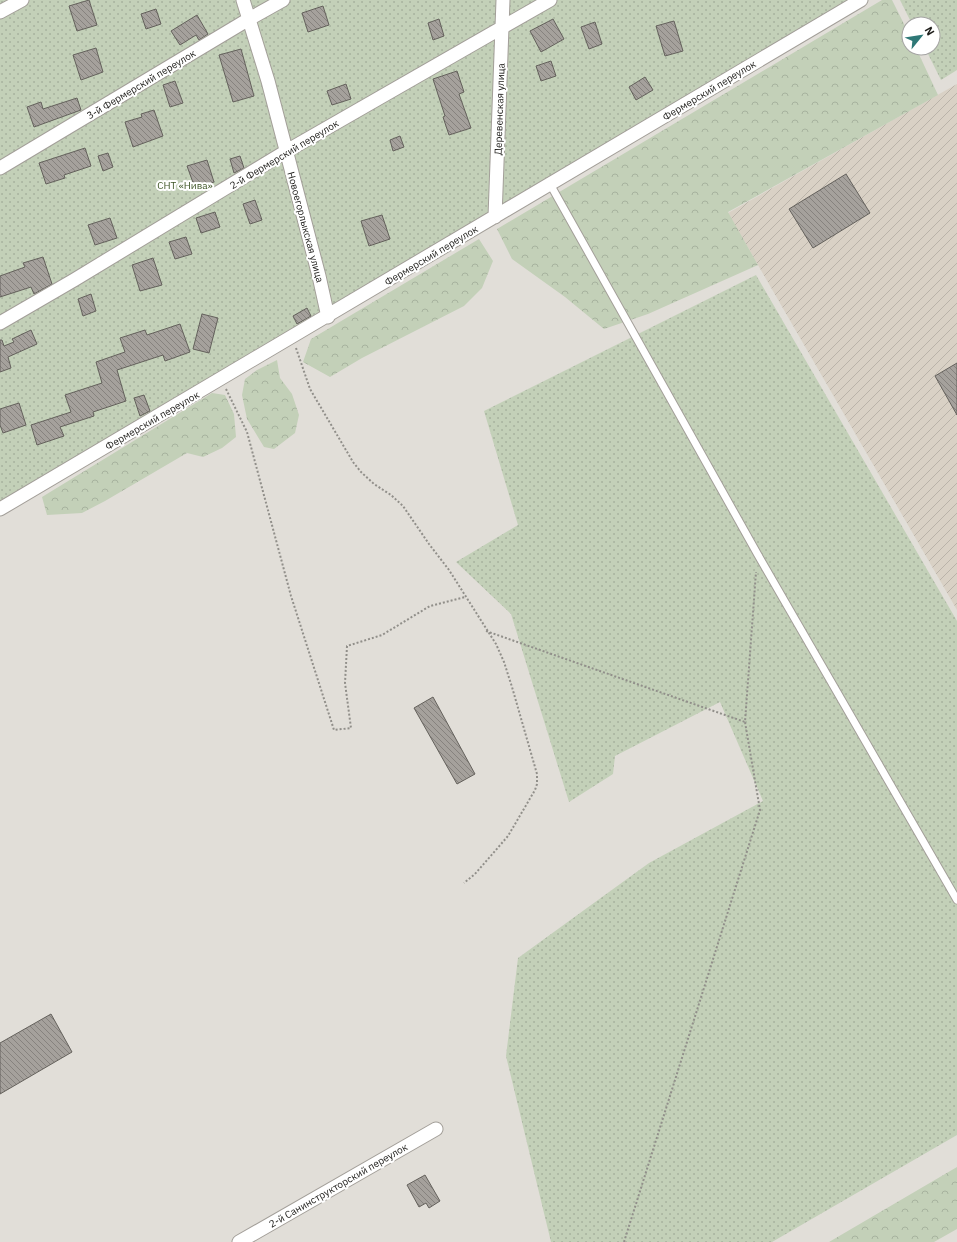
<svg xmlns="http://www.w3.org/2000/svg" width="957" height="1242" font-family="'IBM Plex Sans',sans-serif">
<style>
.industrial{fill:url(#industrial-furrows)}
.grass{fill:url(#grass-dots)}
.forest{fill:url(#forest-crowns)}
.building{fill:url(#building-back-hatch);stroke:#64615c}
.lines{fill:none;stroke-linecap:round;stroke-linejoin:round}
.service-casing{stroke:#a39f99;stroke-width:9}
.minor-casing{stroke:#a39f99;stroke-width:15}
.path{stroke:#918f8a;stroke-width:2;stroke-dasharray:2 2;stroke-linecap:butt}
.service{stroke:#fff;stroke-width:7}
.minor{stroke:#fff;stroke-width:13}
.labels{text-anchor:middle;stroke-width:4;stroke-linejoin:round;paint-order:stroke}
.street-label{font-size:10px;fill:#1d1c19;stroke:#fff}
.park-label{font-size:10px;fill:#3c5424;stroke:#fff}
</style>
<defs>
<pattern id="industrial-furrows" width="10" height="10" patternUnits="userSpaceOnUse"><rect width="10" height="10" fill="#d9d1c5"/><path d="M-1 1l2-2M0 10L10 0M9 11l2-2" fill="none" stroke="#bab3a9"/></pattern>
<pattern id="grass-dots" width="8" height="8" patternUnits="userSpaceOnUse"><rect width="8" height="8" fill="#c3d0b8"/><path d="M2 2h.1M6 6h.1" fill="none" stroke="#a7b29e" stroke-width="1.8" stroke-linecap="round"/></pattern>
<pattern id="forest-crowns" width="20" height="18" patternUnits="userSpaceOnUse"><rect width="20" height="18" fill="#c3d0b8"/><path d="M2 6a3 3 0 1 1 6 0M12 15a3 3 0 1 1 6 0" fill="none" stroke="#a7b29e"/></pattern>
<pattern id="building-back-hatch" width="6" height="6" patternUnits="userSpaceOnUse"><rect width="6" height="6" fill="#a5a19c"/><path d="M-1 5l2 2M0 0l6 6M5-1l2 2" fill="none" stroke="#86827e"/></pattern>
</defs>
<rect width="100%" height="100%" fill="#e1ded8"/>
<path class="industrial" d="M 957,84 L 957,610 L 728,213 Z"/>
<path class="grass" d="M 0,0 L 860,0 L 0,510 Z
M 900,0 L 957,0 L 957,70 L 941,80 L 925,48 L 933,48 L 933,24 L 912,24 Z
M 756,275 L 957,621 L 957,1135 L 772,1242 L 551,1242 L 506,1056 L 518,958 L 649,863 L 763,801 L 720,702 L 615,756 L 613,774 L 569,802 L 511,614 L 456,562 L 518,525 L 484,411 Z"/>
<path class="forest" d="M 882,0 L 892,0 L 909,34 L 909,48 L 916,48 L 938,95 L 728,212 L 758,265 L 648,314 L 604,329 L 565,297 L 512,259 L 497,229 Z
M 479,239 L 493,261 L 482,288 L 464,306 L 362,358 L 330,377 L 303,362 L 311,339 Z
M 277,360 L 280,378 L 292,394 L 299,415 L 295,433 L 274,449 L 264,447 L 247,419 L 242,395 L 245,379 L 257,370 Z
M 212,393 L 225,395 L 234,414 L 236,437 L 222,448 L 203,457 L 187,453 L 105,501 L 82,513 L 47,515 L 42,497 Z
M 957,1167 L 957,1229 L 934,1242 L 829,1242 Z"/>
<path class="building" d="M 89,0 L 97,25 L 77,31 L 69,6 Z
M 323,6 L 329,25 L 308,32 L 302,13 Z
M 156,9 L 161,24 L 146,29 L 141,14 Z
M 197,15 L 208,34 L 199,40 L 196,35 L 180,45 L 171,31 Z
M 439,19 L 444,36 L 433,40 L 428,23 Z
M 553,19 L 564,39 L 541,52 L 530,31 Z
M 674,21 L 683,51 L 665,56 L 656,26 Z
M 595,22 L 602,44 L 589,49 L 581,27 Z
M 96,48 L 103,72 L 81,80 L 73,55 Z
M 241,49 L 254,96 L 233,102 L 219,55 Z
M 551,61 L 556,76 L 541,81 L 536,66 Z
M 457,71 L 464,92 L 459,94 L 471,128 L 449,135 L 443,117 L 445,116 L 433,79 Z
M 645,77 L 653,90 L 636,100 L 629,87 Z
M 175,81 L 183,103 L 170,107 L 163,85 Z
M 346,84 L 351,99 L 332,105 L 327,91 Z
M 77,98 L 81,110 L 34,127 L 27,107 L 41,102 L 43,109 Z
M 154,110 L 163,136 L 133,147 L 125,122 L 142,117 L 141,114 Z
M 400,136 L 404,147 L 393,151 L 390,140 Z
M 85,148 L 91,166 L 64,175 L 65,178 L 46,184 L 39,163 Z
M 108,153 L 113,167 L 103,171 L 98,156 Z
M 240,156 L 244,168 L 234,173 L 230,159 Z
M 207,160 L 214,182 L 195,188 L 187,166 Z
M 846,174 L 870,213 L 813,248 L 789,209 Z
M 255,200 L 262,220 L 250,224 L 243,204 Z
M 215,212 L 220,227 L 201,233 L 196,218 Z
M 382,215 L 390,239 L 369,246 L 361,221 Z
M 110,218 L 117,238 L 95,245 L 88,225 Z
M 186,237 L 192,254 L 175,259 L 169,242 Z
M 43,257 L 52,284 L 34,294 L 31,287 L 0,297 L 0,276 L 25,267 L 23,263 Z
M 153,258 L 162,285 L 140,291 L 132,265 Z
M 91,294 L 96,311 L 83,316 L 78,299 Z
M 307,308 L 311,316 L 297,324 L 293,316 Z
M 202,314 L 218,318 L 209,353 L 193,349 Z
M 180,324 L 190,352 L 165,361 L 163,355 L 117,370 L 126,401 L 93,412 L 94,416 L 60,427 L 64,436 L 37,445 L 31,425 L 71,412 L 65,395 L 102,383 L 96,362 L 125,352 L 120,338 L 145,330 L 147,335 Z
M 31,330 L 37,344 L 8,357 L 11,368 L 0,372 L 0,340 L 2,340 L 4,346 L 14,342 L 12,339 Z
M 957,363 L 957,415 L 935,376 Z
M 144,395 L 150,411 L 140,416 L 134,398 Z
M 19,403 L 26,425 L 3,433 L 0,425 L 0,409 Z
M 433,697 L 475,774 L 457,784 L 414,708 Z
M 51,1014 L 72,1052 L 0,1094 L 0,1043 Z
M 425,1175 L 440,1201 L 429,1208 L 426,1203 L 419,1207 L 407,1185 Z"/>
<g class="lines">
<g class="service-casing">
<path id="service" d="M 550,184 L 758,555 L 957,900"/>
</g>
<g class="minor-casing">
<path id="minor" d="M 243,0 L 268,81 L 319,276 L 328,317
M 0,12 L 22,0
M 0,168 L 249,19 L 283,0
M 495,217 L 503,0
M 0,323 L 74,280 L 285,152 L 550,0
M 0,509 L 861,0
M 239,1242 L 436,1129"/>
</g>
<path class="path" d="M 296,348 L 310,389 L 353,462 L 361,472 L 374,484 L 391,495 L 403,506 L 429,544 L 449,570 L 496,644 L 504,662 L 512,687 L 537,774 L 537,784 L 535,790 L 508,836 L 475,874 L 464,883
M 226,389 L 247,432 L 291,596 L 334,730 L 351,728 L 345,683 L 347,646 L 382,635 L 430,606 L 465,597
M 486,631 L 745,722
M 624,1242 L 760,810 L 745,722 L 756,572"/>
<use href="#service" class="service"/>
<use href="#minor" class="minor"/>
</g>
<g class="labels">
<g class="street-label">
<text transform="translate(141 84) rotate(-31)" y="4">3-й Фермерский переулок</text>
<text transform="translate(709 90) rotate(-31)" y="4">Фермерский переулок</text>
<text transform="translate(499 109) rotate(-88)" y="4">Деревенская улица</text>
<text transform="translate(284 154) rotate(-31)" y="4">2-й Фермерский переулок</text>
<text transform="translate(306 227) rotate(75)" y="4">Новоегорлыкская улица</text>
<text transform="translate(431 255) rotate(-31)" y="4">Фермерский переулок</text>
<text transform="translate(152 420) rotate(-30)" y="4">Фермерский переулок</text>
<text transform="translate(338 1185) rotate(-30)" y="4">2-й Санинструкторский переулок</text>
</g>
<g class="park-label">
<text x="185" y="189">СНТ «Нива»</text>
</g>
</g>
<g transform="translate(921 36) rotate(60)"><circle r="19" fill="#ffffff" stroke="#a5a4a3"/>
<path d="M0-3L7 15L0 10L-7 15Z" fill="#2e7877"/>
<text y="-6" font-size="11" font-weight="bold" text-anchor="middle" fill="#1d1c19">N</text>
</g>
</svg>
